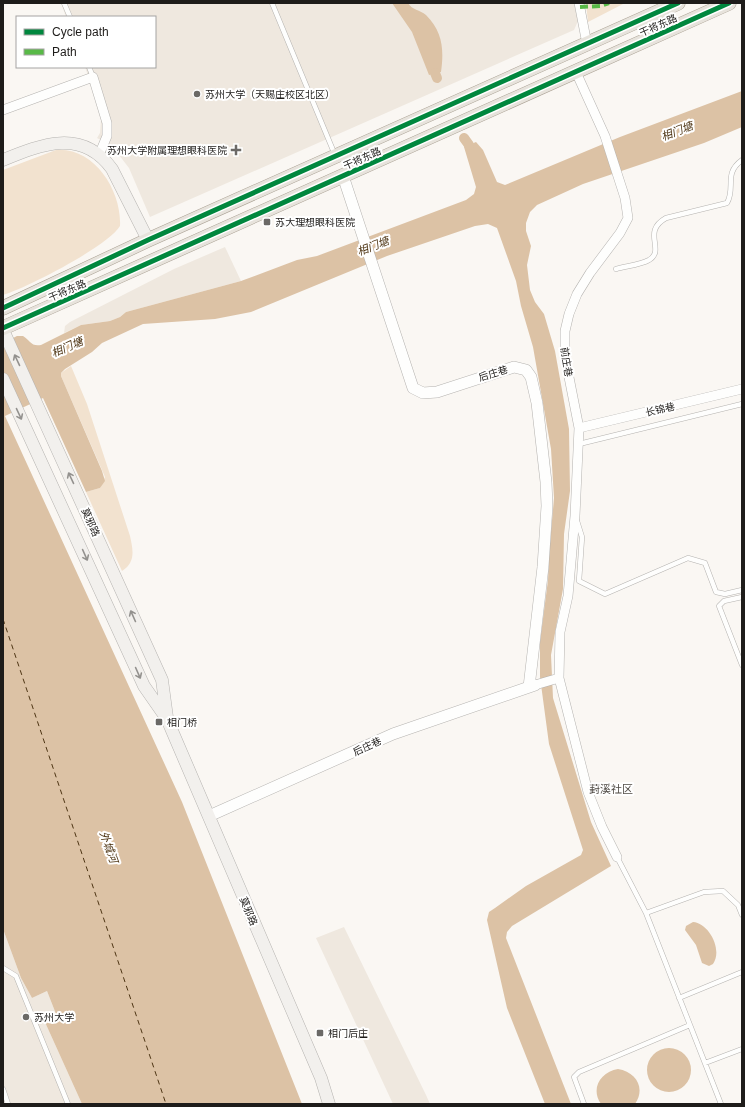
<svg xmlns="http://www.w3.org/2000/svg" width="745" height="1107" font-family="Helvetica,'Noto Sans SC',sans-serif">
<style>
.built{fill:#efe8df}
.green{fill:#f2e2cf}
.water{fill:#dcc2a5}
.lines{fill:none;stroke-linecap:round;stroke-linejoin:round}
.canal{stroke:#dcc2a5;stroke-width:10}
.ferry{stroke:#4e3514;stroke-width:1;stroke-dasharray:5 4;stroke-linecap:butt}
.service-casing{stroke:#b5b3b0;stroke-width:5.5}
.minor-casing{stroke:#b5b3b0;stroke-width:10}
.tertiary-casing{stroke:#b5b3b0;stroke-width:12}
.secondary-casing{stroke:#b5b3b0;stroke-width:13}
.primary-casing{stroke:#aaa194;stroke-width:15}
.service{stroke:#fefefd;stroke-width:4.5}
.minor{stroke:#fefefd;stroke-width:9}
.tertiary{stroke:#fefefd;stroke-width:11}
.secondary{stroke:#f2f0ed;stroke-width:12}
.primary{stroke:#e7e3dc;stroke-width:14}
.quiet{stroke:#58b947;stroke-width:4;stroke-dasharray:8 4;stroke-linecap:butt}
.cycleway-casing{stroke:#fff;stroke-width:8}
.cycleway{stroke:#00873e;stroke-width:5}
.oneway{stroke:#93918e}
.poi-dot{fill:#6b6966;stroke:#fff;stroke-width:1.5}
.labels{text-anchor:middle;stroke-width:4;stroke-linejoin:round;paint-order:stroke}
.street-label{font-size:10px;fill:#1e1c1a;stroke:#fff}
.poi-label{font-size:10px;fill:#1e1c1a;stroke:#fff;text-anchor:start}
.water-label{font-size:11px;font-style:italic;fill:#4e3514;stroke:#fff}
.neighbourhood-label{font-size:11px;fill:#504b45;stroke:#fff}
</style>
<rect width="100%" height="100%" fill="#faf7f3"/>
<path class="built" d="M 61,3 L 575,3 L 578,21 L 574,30 L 150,217 L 129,168 L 112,146 L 97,138 L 100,133 L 101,119 L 98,104 L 85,67 L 155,67 L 155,17 L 66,17 Z
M 225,247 L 241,281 L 126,312 L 120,317 L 110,321 L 81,325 L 64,333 L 65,326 L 70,322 L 174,269 Z
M 344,927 L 426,1095 L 430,1104 L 393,1104 L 316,938 Z
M 3,929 L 21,978 L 32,998 L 47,991 L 56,1014 L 44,1020 L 82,1104 L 3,1104 Z"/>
<path class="green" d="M 586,3 L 625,3 L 588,22 Z
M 56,150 C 95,147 122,192 120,226 C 108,246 27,288 3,295 L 3,170 Z
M 71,366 L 87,404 L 130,536 C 133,550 136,562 122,571 L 86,492 L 100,488 L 105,477 L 61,376 L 61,373 Z"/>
<path class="water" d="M 392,3 L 408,3 C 412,10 420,10 426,15 C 443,32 444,50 441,72 L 429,75 L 412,32 Z
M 742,91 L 742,127 L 704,143 L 583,184 L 537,205 L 530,212 L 526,223 L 526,231 L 531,246 L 527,265 L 530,290 L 535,302 L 544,314 L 555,351 L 569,429 L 570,491 L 564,534 L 563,589 L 551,655 L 553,698 L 591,822 L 611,866 L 512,926 L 507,932 L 506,938 L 571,1104 L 545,1104 L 507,1008 L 487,920 L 489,912 L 495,908 L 526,886 L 581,855 L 583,850 L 549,744 L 540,677 L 540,642 L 548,580 L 549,555 L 554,498 L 551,449 L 533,347 L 521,306 L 516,281 L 497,228 L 488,224 L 475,226 L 387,256 L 251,312 L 215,319 L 143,324 L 102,343 L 92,352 L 65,369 L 61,373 L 61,376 L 102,471 L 105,481 L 100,488 L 86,492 L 43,398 L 5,416 L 182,802 L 302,1104 L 82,1104 L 44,1020 L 56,1014 L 47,991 L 32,998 L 21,978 L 3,929 L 3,343 L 17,336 L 23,336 C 30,340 31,347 41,345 L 81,325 L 110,321 L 120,317 L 126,312 L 241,281 L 297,260 L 317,256 L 466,200 L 474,194 L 476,187 L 464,147 L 476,142 L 483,150 L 497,182 L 505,185 L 620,137 Z
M 693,922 C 709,923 723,950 713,964 L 709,966 L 702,963 L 696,945 L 685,930 L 686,926 Z
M647 1070a22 22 0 1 1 44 0a22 22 0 1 1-44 0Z
M 618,1069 C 636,1072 646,1088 635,1104 L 601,1104 C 590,1088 601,1072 618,1069 Z"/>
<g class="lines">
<path class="canal" d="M 435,73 L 437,78
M 464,138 L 469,145"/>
<path class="ferry" d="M 3,619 L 166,1104"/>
<g class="service-casing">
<path id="service" d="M 64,3 L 70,17
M 272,3 L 335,155
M 89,67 L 93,77
M 616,269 C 626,266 640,265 649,260 C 666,250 641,232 666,218 L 727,203 C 736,187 723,174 742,160
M 579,444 L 742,404
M 577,521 L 582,537 L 579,581 L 605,594 L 688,558 L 705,563 L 716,592 L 725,594 L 742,590
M 742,597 L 724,601 L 719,606 L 742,665
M 617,857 L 646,913 L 721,1104
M 646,913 L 704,892 L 723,891 L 738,905 L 742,915
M 3,968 L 16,976 L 68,1104
M 679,998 L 742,972
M 705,1063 L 742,1049
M 3,1089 L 8,1104
M 584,1104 L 574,1077 L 579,1072 L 690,1025"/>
</g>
<g class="minor-casing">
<path id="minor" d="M 579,3 L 587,44
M 576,72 L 605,136 L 625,198 L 628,218 L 620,233 L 590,273 L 577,294 L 569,314 L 565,331 L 565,357 L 579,428 L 575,516 L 568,596 L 560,632 L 559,678 L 588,792 L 602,827 L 617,857
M 3,110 L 93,77 L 107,123 L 107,136 L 99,155
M 579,428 L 742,389
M 535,685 L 559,678"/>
</g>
<g class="tertiary-casing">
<path id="tertiary" d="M 343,176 L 413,388 L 423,393 L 437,392 L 514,367 L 526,370 L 531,377 L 537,403 L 546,482 L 547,506 L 543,567 L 529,687
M 209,816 L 393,734 L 535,685"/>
</g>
<g class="secondary-casing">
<path id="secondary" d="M 3,160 C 42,144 82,128 112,169 L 148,240
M 3,330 L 162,680 L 167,717
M 3,379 L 144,686 L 167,719 L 321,1078 L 329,1104"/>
</g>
<g class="primary-casing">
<path id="primary" d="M 3,308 L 148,240 L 678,3
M 3,328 L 729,3"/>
</g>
<use href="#service" class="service"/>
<use href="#minor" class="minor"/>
<use href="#tertiary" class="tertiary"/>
<use href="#secondary" class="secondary"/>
<use href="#primary" class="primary"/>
<path class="quiet" d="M 580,7 L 600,6 L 609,3"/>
<g class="cycleway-casing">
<path id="cycleway" d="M 3,308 L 148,240 L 678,3
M 3,328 L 729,3"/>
</g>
<use href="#cycleway" class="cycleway"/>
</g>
<defs><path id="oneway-shaft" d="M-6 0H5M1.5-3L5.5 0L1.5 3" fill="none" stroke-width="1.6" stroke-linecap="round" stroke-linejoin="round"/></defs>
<g class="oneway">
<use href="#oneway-shaft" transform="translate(17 360) rotate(-115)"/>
<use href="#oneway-shaft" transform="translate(19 414) rotate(65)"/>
<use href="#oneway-shaft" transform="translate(71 478) rotate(-115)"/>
<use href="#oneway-shaft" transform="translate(85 555) rotate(66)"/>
<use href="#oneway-shaft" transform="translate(133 616) rotate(-114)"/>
<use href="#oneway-shaft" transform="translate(138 673) rotate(66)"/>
</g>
<g class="poi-dot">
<circle cx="197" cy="94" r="4"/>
<path d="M234 144h4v4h4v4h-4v4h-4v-4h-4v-4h4z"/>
<rect x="263" y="218" width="8" height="8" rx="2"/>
<rect x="155" y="718" width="8" height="8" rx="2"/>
<circle cx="26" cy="1017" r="4"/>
<rect x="316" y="1029" width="8" height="8" rx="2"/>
</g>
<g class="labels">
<g class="street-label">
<text transform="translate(658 25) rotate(-24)" y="4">干将东路</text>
<text transform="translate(362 158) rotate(-24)" y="4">干将东路</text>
<text transform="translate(67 290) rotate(-23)" y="4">干将东路</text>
<text transform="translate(567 362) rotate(81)" y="4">前庄巷</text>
<text transform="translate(493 373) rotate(-17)" y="4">后庄巷</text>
<text transform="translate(660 409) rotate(-13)" y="4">长锦巷</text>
<text transform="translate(91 522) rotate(66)" y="4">莫邪路</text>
<text transform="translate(367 746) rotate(-25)" y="4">后庄巷</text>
<text transform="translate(249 911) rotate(67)" y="4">莫邪路</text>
</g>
<g class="poi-label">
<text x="205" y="98">苏州大学（天赐庄校区北区）</text>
<text x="227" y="154" text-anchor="end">苏州大学附属理想眼科医院</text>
<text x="275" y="226">苏大理想眼科医院</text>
<text x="167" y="726">相门桥</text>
<text x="34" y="1021">苏州大学</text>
<text x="328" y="1037">相门后庄</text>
</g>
<g class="water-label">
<text transform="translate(677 131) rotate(-21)" y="4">相门塘</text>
<text transform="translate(373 246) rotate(-21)" y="4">相门塘</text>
<text transform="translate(67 347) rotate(-24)" y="4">相门塘</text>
<text transform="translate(109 847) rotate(70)" y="4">外城河</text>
</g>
<g class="neighbourhood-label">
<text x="611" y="793">葑溪社区</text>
</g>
</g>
<rect width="745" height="1107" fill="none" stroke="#1e1c1a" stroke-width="8"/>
<rect x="16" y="16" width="140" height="52" fill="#ffffff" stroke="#a5a4a3"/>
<rect x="24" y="29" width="20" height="6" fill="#00873e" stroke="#a5a4a3"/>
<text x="52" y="36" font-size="12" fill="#1e1c1a">Cycle path</text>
<rect x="24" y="49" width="20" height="6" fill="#58b947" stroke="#a5a4a3"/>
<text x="52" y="56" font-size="12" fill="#1e1c1a">Path</text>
</svg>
